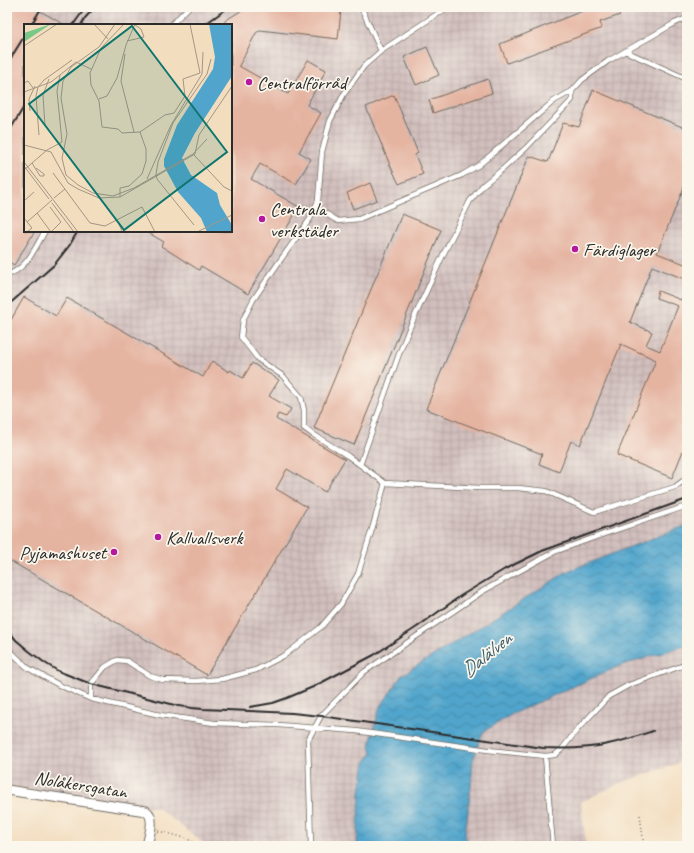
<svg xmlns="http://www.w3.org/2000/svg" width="694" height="853" font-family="Caveat,sans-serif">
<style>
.industrial{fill:url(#industrial-grid);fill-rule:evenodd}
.water{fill:url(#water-waves);stroke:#3e687c}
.building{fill:#e5b4a1}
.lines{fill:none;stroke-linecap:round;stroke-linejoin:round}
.lane-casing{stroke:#71695f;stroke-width:6}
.street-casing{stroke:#71695f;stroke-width:11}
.path{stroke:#71695f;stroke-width:1.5;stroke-dasharray:1 3;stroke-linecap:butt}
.lane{stroke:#fff;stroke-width:4.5}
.street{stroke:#fff;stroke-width:9}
.rail{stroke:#2b2b2b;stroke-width:2}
.poi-dot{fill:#b5179e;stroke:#fbf7ec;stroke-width:1.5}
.labels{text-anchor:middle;stroke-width:3.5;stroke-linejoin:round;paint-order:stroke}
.poi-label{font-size:19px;fill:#2b2b2b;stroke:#fbf7ec;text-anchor:start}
.street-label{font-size:19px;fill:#2b2b2b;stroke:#fbf7ec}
.water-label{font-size:20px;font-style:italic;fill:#3a5c6b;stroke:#fbf7ec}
.inset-road{fill:none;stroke:#a39684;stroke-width:1}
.view{fill:#0f766e;fill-opacity:0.15;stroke:#0f766e;stroke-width:2}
.inset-edge{fill:none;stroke:#2b2b2b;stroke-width:2}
</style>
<defs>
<pattern id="industrial-grid" width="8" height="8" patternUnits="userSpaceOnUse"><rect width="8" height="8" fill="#d1bfbd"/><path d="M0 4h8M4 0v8" fill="none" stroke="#b4a4a3"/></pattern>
<pattern id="water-waves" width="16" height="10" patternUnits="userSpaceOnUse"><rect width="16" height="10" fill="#51a5cc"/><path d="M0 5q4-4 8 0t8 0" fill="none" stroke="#4387a6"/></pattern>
</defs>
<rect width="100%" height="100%" fill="#fbf7ec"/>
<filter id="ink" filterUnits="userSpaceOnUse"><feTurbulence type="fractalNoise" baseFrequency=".025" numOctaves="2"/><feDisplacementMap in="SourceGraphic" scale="8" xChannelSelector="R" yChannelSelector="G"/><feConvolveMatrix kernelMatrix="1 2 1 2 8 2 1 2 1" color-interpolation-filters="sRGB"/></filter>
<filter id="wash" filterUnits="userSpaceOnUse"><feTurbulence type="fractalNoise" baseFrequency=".012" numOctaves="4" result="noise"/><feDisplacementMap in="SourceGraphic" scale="16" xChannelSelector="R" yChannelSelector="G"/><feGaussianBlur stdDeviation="0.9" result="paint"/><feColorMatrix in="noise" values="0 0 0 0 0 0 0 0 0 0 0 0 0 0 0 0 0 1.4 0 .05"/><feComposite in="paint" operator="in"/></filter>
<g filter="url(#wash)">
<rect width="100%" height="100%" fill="#f3ddbf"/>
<path class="industrial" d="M 7,7 L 687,7 L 687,760 L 620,783 L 581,802 L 586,846 L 207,846 L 158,808 L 7,786 ZM 25,25 L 231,25 L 231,231 L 25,231 Z"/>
<path class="water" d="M 687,525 L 687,645 L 617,667 L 512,714 L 483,732 L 473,760 L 471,787 L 465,834 L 468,846 L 357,846 L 360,792 L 365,763 L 372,753 L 370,745 L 379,709 L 402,675 L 483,625 L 568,571 Z"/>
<g id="blocks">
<path class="building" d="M 7,7 L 33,7 L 65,25 L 25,25 L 25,231 L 35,231 L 14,265 L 7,261 Z
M 247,7 L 326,7 L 326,9 L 341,10 L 338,39 L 260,30 L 256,33 L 239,66 L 288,94 L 308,60 L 326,70 L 307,105 L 321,113 L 299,152 L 311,159 L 296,184 L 260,164 L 251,179 L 299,207 L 248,294 L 201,266 L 199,270 L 161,246 L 164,242 L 145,231 L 231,231 L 231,25 L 222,25 L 226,20 Z
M 592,7 L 618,7 L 620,15 L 600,22 L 602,28 L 507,63 L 500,44 Z
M 427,47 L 439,75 L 416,85 L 404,57 Z
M 488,79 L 492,93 L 433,113 L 429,100 Z
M 593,90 L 687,129 L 687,180 L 657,253 L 687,265 L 687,280 L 652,266 L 630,322 L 652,332 L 646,345 L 660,351 L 678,306 L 656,298 L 658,291 L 681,300 L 687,285 L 687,441 L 672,478 L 617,455 L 656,360 L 621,344 L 580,445 L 571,441 L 559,472 L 539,464 L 542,454 L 426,409 L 529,156 L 548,162 L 563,123 L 579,127 Z
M 394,95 L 418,153 L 415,155 L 423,174 L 399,184 L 390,165 L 366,107 Z
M 370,183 L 377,200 L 353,209 L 347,193 Z
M 402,214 L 441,230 L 354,445 L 314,428 Z
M 24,297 L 56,316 L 67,298 L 203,377 L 212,361 L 229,372 L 230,370 L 243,378 L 252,363 L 279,380 L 269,396 L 291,409 L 286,417 L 278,414 L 276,419 L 345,459 L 325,492 L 287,469 L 276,489 L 307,507 L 207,675 L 7,559 L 7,327 Z"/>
</g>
</g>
<g filter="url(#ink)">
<use href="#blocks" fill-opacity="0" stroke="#71695f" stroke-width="1"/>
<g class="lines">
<g class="lane-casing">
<path id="lane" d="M 361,7 L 381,51
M 171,25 L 189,7
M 625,51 L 687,79
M 315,207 L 338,221 L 359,219 L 462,175 L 479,165 L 554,101 L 572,91 L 582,80 L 608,61 L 675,23 L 687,18
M 7,275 C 27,269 35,248 45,231
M 360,465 L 399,354 L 409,329 L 443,255 L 470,201 L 483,185 L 504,168 L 526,148 L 572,100 L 572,91
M 385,483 L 480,488 L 518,488 L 546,491 L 594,512 L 675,487 L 687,478
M 7,648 L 28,668 L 59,685 L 91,699 L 160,715 L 214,723 L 278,725 L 356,731 L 488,750 L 545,756 L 555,755 L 562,749 L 577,730 L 609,696 L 629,685 L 687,664
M 91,699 L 91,684 L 105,667 L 117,660 L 127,661 L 150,676 L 163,680 L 196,681 L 222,679 L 256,670 L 285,655 L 321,627 L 341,604 L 358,574 L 373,526 L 385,483 L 348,456 L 311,433 L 304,428 L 304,410 L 301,397 L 283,376 L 258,359 L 241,337 L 243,320 L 253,300 L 279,262 L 310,219 L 318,201 L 322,152 L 330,121 L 344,94 L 364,66 L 381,51 L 448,7
M 545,756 L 553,846
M 311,846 L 308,740 L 321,716 L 364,672 L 483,591 L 554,552 L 604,534 L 687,506"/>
</g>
<g class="street-casing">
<path id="street" d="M 7,790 L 146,811 C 156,818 149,835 147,846"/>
</g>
<path class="path" d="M 640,815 L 644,846
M 158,831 C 173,835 186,836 199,846"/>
<use href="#lane" class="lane"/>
<use href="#street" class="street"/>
<path class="rail" d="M 31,25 L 42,7
M 73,25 L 86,7
M 81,25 L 85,18 L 95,7
M 204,25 L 229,7
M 7,64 L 25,35
M 7,135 L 25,105
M 7,306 L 54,265 L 69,246 L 78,231
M 7,629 L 16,640 L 29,651 L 45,663 L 58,671 L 91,684 L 179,706 L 192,708 L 203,709 L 292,713 L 321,716 L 543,748 C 565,749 587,749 608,744 C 624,741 638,736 653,731
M 250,707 L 273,703 L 287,698 L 313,687 L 374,655 L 417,627 L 462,595 L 505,569 L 542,551 L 687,499"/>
</g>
</g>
<g class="poi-dot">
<circle cx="249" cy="82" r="4"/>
<circle cx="262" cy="219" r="4"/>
<circle cx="575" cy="249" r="4"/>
<circle cx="158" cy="537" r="4"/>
<circle cx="114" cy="552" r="4"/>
</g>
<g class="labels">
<g class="poi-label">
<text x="257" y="89">Centralförråd</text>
<text x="270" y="215">Centrala<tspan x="270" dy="22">verkstäder</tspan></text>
<text x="583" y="256">Färdiglager</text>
<text x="166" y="544">Kallvallsverk</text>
<text x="106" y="559" text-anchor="end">Pyjamashuset</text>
</g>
<g class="street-label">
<text transform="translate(81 784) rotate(9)" y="7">Nolåkersgatan</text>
</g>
<g class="water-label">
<text transform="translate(486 654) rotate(-39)" y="7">Dalälven</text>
</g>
</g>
<g transform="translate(24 24)">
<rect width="208" height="208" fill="#f3ddbf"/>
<path d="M 27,0 L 0,18 L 0,9 Z" fill="#7ac887"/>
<path d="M 185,0 L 208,0 L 208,52 L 171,109 L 158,134 L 167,151 L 193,169 L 196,181 L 208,201 L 208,208 L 183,208 L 177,194 L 154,168 L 140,142 L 140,135 L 153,101 L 189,45 L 191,33 Z" fill="#51a5cc"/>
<path class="inset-road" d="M 70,0 L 84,15M 91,0 L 75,23 L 47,43 L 39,57 L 37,74 L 43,110 L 38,134 L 42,151 L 54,161 L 69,169 L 89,172 L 110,164 L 169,130 L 183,115M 103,17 L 120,13 L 117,5 L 111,1M 0,22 L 33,0M 101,30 L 97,57 L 110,108M 0,59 L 4,57 L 9,64M 0,68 L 27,58 L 36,51M 75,75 L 83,72 L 93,54 L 102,21 L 111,0M 6,87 L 5,75 L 11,62M 21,102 L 19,71 L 25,55M 116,108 L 141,91 L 150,89 L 161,72 L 159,55 L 176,49 L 166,0M 15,111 L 12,72 L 14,63 L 20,56 L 48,36M 0,121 L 27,128 L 44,159 L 54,165 L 75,174 L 96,173 L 171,130 L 175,111 L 208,62M 170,131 L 200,163 L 208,167M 0,138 L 54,208M 8,139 L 16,152 L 20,152 L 20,150 L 12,144M 0,142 L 25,175M 0,146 L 23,126 L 38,118 L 33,67 L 36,51 L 52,38 L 67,45M 29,149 L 66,199 L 81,202 L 118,183 L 131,208M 123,155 L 147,101 L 178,50 L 179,28M 96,173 L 96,164 L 105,162 L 118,150 L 122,137 L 122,125 L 116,108 L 98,109 L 94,105 L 78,103 L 75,77 L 67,61 L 66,49 L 77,24 L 100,0M 30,174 L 41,165M 0,177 L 10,168M 28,179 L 50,208M 26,183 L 37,198 L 27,208M 13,189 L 27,208M 0,194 L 8,204 L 3,208M 93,196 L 98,207M 3,198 L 28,176M 170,201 L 133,155 L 132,150 L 134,138 L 149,99 L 183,50 L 187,35M 105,208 L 118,208M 173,208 L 208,191"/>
<path class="view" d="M 108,2 L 203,128 L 100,206 L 5,80 Z"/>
<rect width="208" height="208" class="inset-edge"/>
</g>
<rect width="694" height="853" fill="none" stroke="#fbf7ec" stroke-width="24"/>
</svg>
